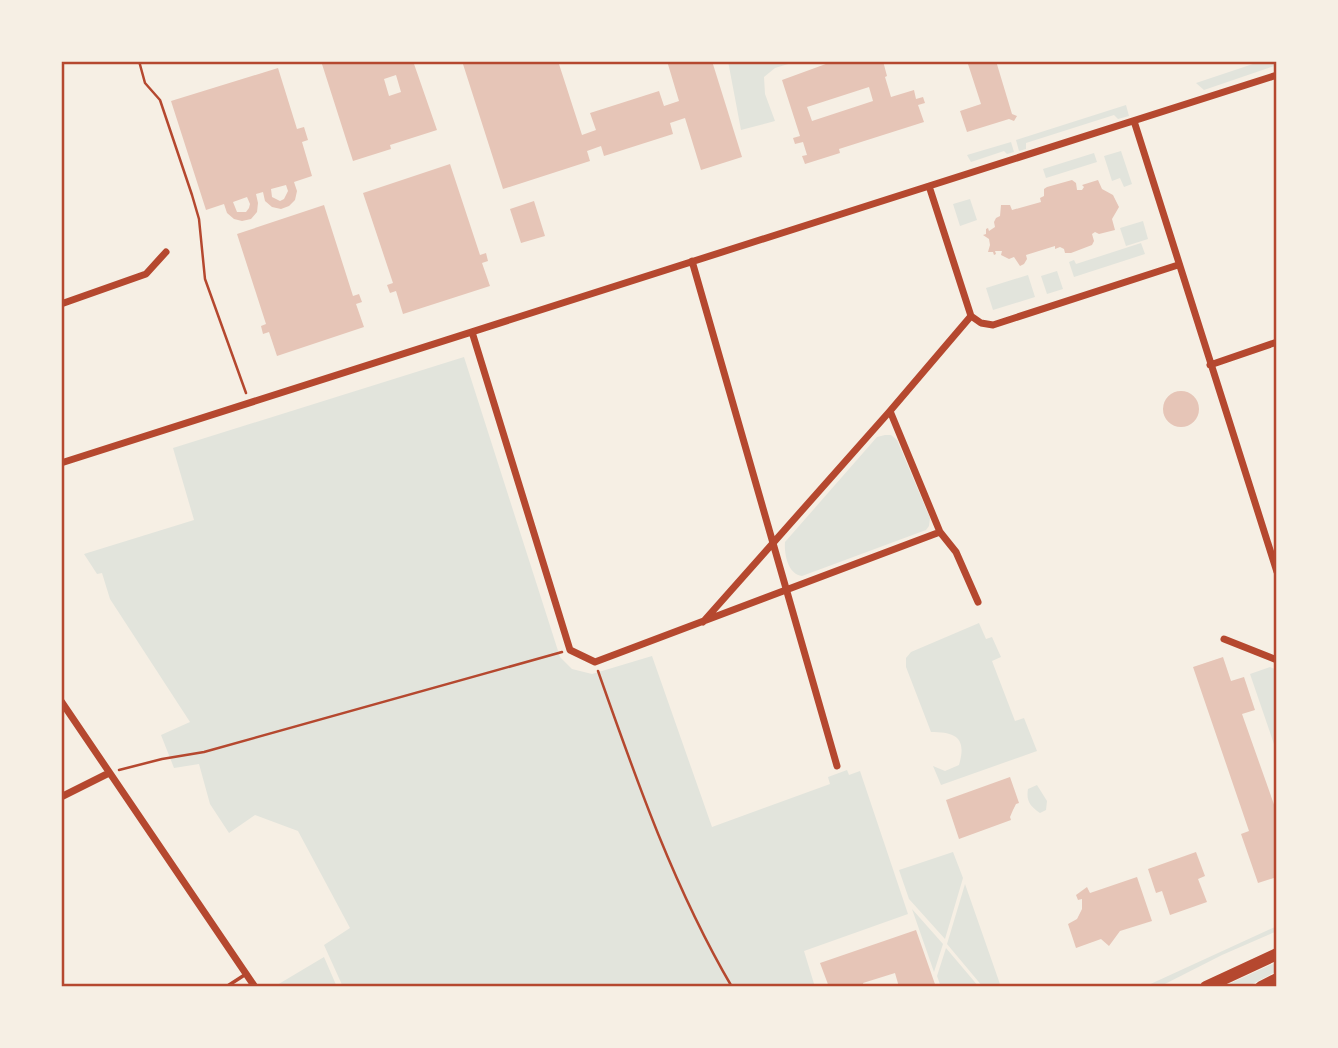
<svg xmlns="http://www.w3.org/2000/svg" width="1338" height="1048" font-family="'DM Sans',sans-serif">
<style>
.green{fill:#e2e4dc}
.building{fill:#e6c5b7;fill-rule:evenodd}
.lines{fill:none;stroke-linecap:round;stroke-linejoin:round}
.path{stroke:#b5482f;stroke-width:2.5}
.service{stroke:#b5482f;stroke-width:3.5}
.minor{stroke:#b5482f;stroke-width:7}
.primary{stroke:#b5482f;stroke-width:12}
.neatline{fill:none;stroke:#b5482f;stroke-width:2.5}
</style>
<rect width="100%" height="100%" fill="#f6efe4"/>
<path class="green" d="M 728,61 L 798,61 L 775,68 L 764,77 L 765,94 L 775,121 L 741,130 Z
M 1262,61 L 1277,61 L 1277,65 L 1204,90 L 1196,83 Z
M 1126,105 L 1129,116 L 1118,119 L 1114,115 L 1026,143 L 1026,149 L 1019,151 L 1016,140 Z
M 1011,142 L 1014,152 L 1007,154 L 1004,151 L 971,162 L 967,155 Z
M 1121,151 L 1132,184 L 1124,187 L 1120,178 L 1112,181 L 1104,156 Z
M 1094,153 L 1097,162 L 1046,178 L 1043,169 Z
M 970,199 L 977,220 L 960,226 L 953,204 Z
M 1143,221 L 1148,239 L 1126,246 L 1120,228 Z
M 1141,243 L 1145,254 L 1074,277 L 1069,262 L 1074,260 L 1076,264 Z
M 1057,271 L 1063,289 L 1047,294 L 1041,276 Z
M 1028,275 L 1035,297 L 993,310 L 986,288 Z
M 464,357 L 560,657 L 572,669 L 592,674 L 652,656 L 712,827 L 830,784 L 828,777 L 847,770 L 849,775 L 860,771 L 908,914 L 804,951 L 815,987 L 343,987 L 324,945 L 350,928 L 298,831 L 255,815 L 229,833 L 210,804 L 199,764 L 174,768 L 161,735 L 190,722 L 110,599 L 102,573 L 97,574 L 84,554 L 194,520 L 173,448 Z
M 885,435 L 891,435 L 897,440 L 930,518 L 929,526 L 926,530 L 802,576 C 788,574 784,554 785,542 L 877,437 Z
M 979,623 L 986,639 L 992,637 L 1001,657 L 992,661 L 1015,721 L 1024,718 L 1037,751 L 941,785 L 933,766 L 945,771 L 959,765 C 967,738 956,732 931,732 L 906,667 L 906,658 L 911,652 Z
M 1270,667 L 1277,670 L 1277,753 L 1250,674 Z
M 1037,785 L 1047,801 L 1046,810 L 1040,813 C 1030,806 1026,801 1028,789 Z
M 953,852 L 963,878 L 945,939 L 909,899 L 899,870 Z
M 965,884 L 1001,987 L 983,987 L 947,944 Z
M 912,909 L 943,944 L 934,972 Z
M 1277,926 L 1277,931 L 1222,955 L 1159,987 L 1144,987 Z
M 946,948 L 979,987 L 941,987 L 937,976 Z
M 324,957 L 337,987 L 277,985 Z
M 1277,962 L 1277,971 L 1247,987 L 1222,987 Z"/>
<path class="building" d="M 321,61 L 413,61 L 437,130 L 390,145 L 391,149 L 353,161 ZM 396,75 L 401,92 L 389,96 L 384,79 Z
M 462,61 L 558,61 L 582,135 L 596,130 L 590,113 L 659,91 L 664,106 L 679,101 L 667,61 L 712,61 L 742,157 L 701,170 L 685,118 L 670,123 L 673,134 L 604,156 L 601,146 L 587,151 L 590,161 L 503,189 Z
M 834,61 L 883,61 L 887,76 L 885,77 L 891,97 L 914,90 L 916,99 L 923,97 L 925,103 L 918,105 L 924,122 L 839,149 L 840,153 L 805,164 L 802,156 L 807,155 L 803,142 L 795,144 L 793,138 L 800,136 L 782,80 ZM 869,87 L 873,101 L 812,121 L 807,107 Z
M 967,61 L 996,61 L 1012,114 L 1017,116 L 1014,121 L 1009,119 L 967,132 L 960,111 L 981,104 Z
M 278,68 L 297,129 L 304,127 L 308,140 L 302,142 L 312,176 L 294,182 L 297,191 L 295,200 L 289,206 L 281,209 L 272,207 L 265,201 L 263,192 L 256,194 L 258,203 L 257,212 L 251,219 L 242,221 L 234,219 L 227,213 L 224,204 L 206,210 L 171,101 ZM 286,185 L 288,191 L 284,199 L 280,201 L 272,197 L 271,189 ZM 247,197 L 250,204 L 249,208 L 246,212 L 237,212 L 233,202 Z
M 450,164 L 480,255 L 486,253 L 488,261 L 482,263 L 490,286 L 403,314 L 396,291 L 390,293 L 387,285 L 393,283 L 363,193 Z
M 1072,180 L 1076,183 L 1077,190 L 1082,190 L 1084,187 L 1082,185 L 1098,180 L 1102,189 L 1113,195 L 1119,207 L 1112,219 L 1115,230 L 1099,234 L 1095,232 L 1092,234 L 1094,241 L 1092,245 L 1071,253 L 1065,253 L 1064,249 L 1060,247 L 1055,249 L 1055,246 L 1026,255 L 1027,259 L 1024,264 L 1020,266 L 1014,257 L 1009,259 L 1001,255 L 1002,251 L 995,251 L 996,254 L 994,255 L 993,252 L 988,252 L 990,245 L 989,239 L 983,235 L 986,234 L 986,229 L 988,228 L 989,231 L 995,227 L 994,222 L 996,218 L 1000,216 L 1001,205 L 1010,205 L 1012,210 L 1041,202 L 1040,198 L 1044,196 L 1044,189 L 1047,187 Z
M 534,201 L 545,236 L 521,243 L 510,209 Z
M 324,205 L 353,296 L 359,294 L 362,302 L 356,304 L 364,327 L 277,356 L 269,332 L 263,334 L 261,326 L 266,324 L 237,234 Z
M1163 409a18 18 0 1 1 36 0a18 18 0 1 1-36 0Z
M 1223,657 L 1231,681 L 1244,677 L 1255,710 L 1242,714 L 1277,813 L 1277,877 L 1258,883 L 1241,834 L 1249,831 L 1193,667 Z
M 1010,777 L 1019,803 L 1016,804 L 1013,810 L 1010,817 L 1011,820 L 959,839 L 946,800 Z
M 1196,852 L 1205,876 L 1198,879 L 1207,902 L 1170,915 L 1162,891 L 1156,893 L 1148,869 Z
M 1137,877 L 1152,921 L 1120,931 L 1109,946 L 1101,939 L 1076,948 L 1068,924 L 1077,919 L 1082,909 L 1082,899 L 1078,900 L 1076,895 L 1087,887 L 1090,893 Z
M 916,930 L 936,987 L 899,987 L 895,973 L 863,983 L 864,987 L 829,987 L 820,963 Z"/>
<g class="lines">
<path class="path" d="M 139,61 L 145,83 L 160,100 L 192,195 L 199,219 L 205,279 L 246,393
M 598,671 C 636,779 674,888 732,987
M 119,770 L 162,759 L 204,752 L 562,652"/>
<path class="service" d="M 226,987 L 246,974"/>
<path class="minor" d="M 1134,121 L 1277,572
M 929,186 L 971,316 L 981,323 L 993,325 L 1178,265
M 692,261 L 837,766
M 61,304 L 146,274 L 166,252
M 472,332 L 570,650 L 595,662 L 940,532
M 1210,365 L 1277,342
M 890,411 L 971,316
M 61,463 L 1277,75
M 703,622 L 890,411 L 940,532 L 956,552 L 978,602
M 1224,639 L 1277,660
M 61,701 L 255,987
M 61,797 L 109,773"/>
<path class="primary" d="M 1206,987 L 1277,954
M 1261,987 L 1277,979"/>
</g>
<rect width="1338" height="1048" fill="none" stroke="#f6efe4" stroke-width="126"/>
<rect x="63" y="63" width="1212" height="922" class="neatline"/>
</svg>
